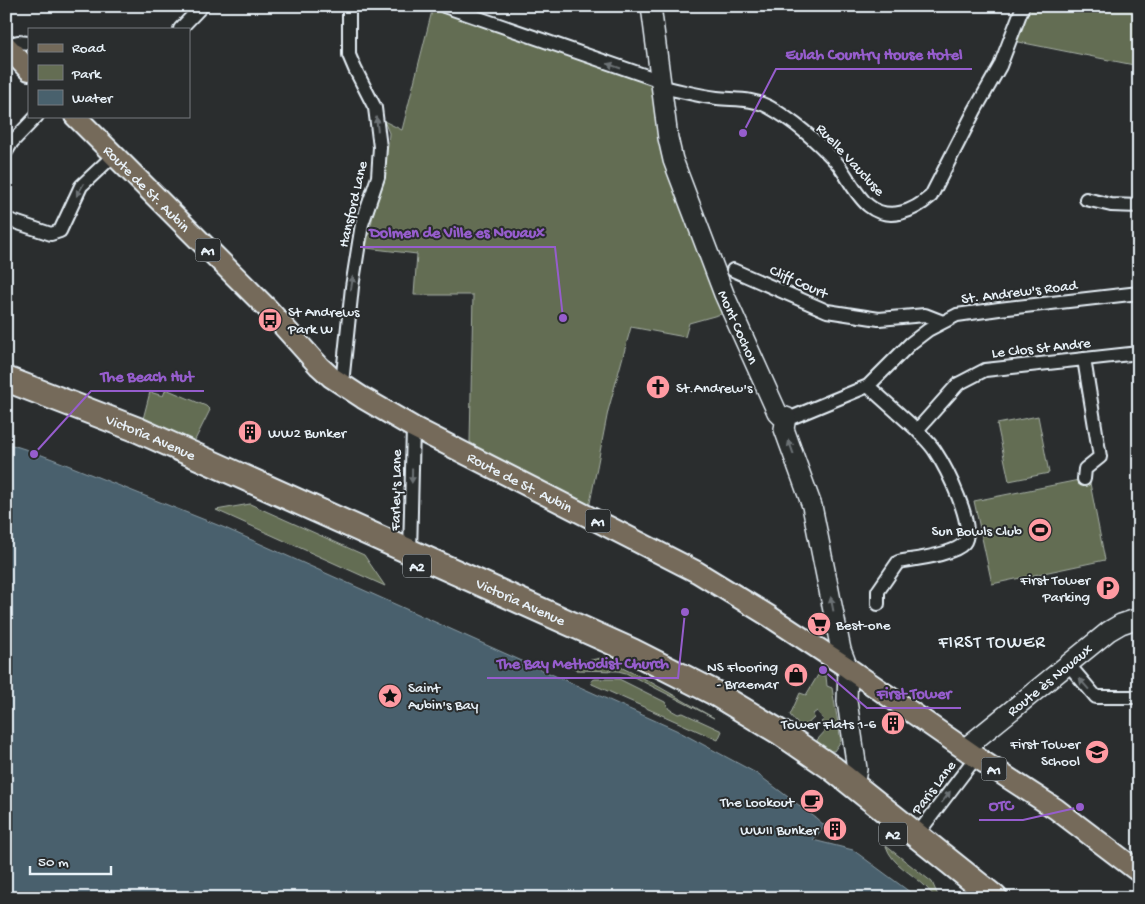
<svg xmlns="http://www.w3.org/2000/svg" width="1145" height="904" font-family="'Gochi Hand',sans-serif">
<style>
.green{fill:#646d53;stroke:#a6afa6}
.water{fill:#49616d;stroke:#899ba5}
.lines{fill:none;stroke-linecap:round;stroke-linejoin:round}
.street-casing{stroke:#e8f1f8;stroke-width:16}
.secondary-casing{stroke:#e8f1f8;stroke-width:22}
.primary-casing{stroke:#e8f1f8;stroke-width:24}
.highway-casing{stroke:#e8f1f8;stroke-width:28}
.street{stroke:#2a2d2e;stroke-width:12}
.secondary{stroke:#2a2d2e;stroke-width:19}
.primary{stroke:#746a5a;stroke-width:20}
.highway{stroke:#746a5a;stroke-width:24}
.oneway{fill:#6c7275}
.labels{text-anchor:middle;stroke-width:4;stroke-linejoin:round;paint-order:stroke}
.shield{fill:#2a2d2e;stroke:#afb6bb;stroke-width:1}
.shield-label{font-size:14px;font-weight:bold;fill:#e8f1f8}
.street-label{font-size:15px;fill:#e8f1f8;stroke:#2a2d2e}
.poi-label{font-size:15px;fill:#e8f1f8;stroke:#2a2d2e;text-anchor:end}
.quarter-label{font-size:18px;letter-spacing:1px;fill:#e8f1f8;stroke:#2a2d2e}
.leader{fill:none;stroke:#965dcd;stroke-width:2}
.callout-dot{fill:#965dcd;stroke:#2a2d2e;stroke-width:2}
.callout-label{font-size:16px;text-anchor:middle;font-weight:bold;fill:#965dcd;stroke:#2a2d2e;stroke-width:4;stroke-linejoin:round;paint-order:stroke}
</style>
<rect width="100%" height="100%" fill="#2a2d2e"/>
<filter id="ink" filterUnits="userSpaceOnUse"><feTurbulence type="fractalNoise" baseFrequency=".02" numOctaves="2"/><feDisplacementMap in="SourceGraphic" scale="10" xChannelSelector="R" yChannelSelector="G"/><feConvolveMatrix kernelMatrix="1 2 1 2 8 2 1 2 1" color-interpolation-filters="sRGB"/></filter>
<g filter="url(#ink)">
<path class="green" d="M 1027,6 L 1139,6 L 1139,66 L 1014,41 Z
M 433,7 L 655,84 L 725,313 L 689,323 L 685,337 L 631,327 L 608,411 L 589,508 L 501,463 L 470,442 L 473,295 L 414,295 L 417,254 L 366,248 L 388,146 L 389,133 L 384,121 L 402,130 Z
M 166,389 L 206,406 L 210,410 L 193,444 L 142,423 L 150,392 L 163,396 Z
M 1038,416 L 1049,473 L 1009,481 L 997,424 Z
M 1089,478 L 1105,560 L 992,584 L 974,501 Z
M 250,504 L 364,555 L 385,586 L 216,510 Z
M 602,658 L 647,680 L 714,718 L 626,673 L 618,671 L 577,670 L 567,664 Z
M 818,675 L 826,676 L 827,686 L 832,688 L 841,741 L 834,751 L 826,751 L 817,744 L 817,740 L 827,729 L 821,722 L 824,720 L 817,711 L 813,714 L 814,718 L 802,729 L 790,715 L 800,693 L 806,695 Z
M 595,679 L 619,679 L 665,702 L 669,709 L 678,714 L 683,713 L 722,731 L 718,740 L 592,684 L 591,681 Z
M 886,846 L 932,882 L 939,898 L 936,898 C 932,894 929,890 925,886 C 912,873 892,865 886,846 Z"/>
<path class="water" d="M 6,443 L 31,451 L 30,455 L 37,458 L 39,454 L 55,460 L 225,528 L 676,730 L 756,773 L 816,818 L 825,826 L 813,840 L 853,850 L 918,898 L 6,898 Z"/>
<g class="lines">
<g class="street-casing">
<path id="street" d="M 444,6 L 661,81
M 180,29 L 202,6
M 6,45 L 18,42 L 29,43
M 661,87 C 679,90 698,96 717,98 C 734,100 753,98 769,107 C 794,121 818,142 837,163 C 847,175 856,196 869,206 C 889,222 914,211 931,196 L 975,110 L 1000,66 L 1023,6
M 6,152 L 12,142 L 37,116
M 1086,199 L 1111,205 L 1139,206
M 6,219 L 51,234 L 60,231 L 81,186 L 114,155
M 733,270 L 827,311 L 879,319 L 925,315 L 943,322
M 342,384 L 352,287 L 362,224 L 378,177 L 380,147 L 375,108 L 355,69 L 349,55 L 349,6
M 868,386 L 917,430 L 958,384 L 985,370 L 1139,353
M 786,417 L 793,417 L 868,386 L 911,343 L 928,330 L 957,315 L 999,309 L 1139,293
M 1084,479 L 1085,469 L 1100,457 L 1084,359
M 410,553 L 413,427
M 878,604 L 878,591 L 898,562 C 914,559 954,555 964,543 C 977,527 945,466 935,451 C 930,443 923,437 917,430
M 1068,664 L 1096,697 L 1139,697
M 916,836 L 976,757"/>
</g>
<g class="secondary-casing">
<g id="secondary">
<path id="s1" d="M 651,6 L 668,138 L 673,160 L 724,294 L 777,412 L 781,416 L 786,417 L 784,429 L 812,506 L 841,650 L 848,668 L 847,701 L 857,769 L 854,786"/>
<path id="s2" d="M 964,749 L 1109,631 L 1121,624 L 1139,618"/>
</g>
</g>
<g class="primary-casing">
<g id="primary">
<path d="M 6,46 L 29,70"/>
<path id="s3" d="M 75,116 L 267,308 L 319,366 L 331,377 L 363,398 L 413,427 L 697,572 L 769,616 L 848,668 L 976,757 L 1056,809 L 1139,872"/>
</g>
</g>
<g class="highway-casing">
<g id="highway">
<path id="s4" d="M 6,379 L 138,430 L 632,651 L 713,692 L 781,733 L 832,768 L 995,898"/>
</g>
</g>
<use href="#street" class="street"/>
<use href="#secondary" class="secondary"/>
<use href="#primary" class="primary"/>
<use href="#highway" class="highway"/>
</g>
<defs><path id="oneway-solid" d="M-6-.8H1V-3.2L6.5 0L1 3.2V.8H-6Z" transform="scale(1.25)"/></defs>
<g class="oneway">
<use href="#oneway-solid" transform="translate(614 66) rotate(-161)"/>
<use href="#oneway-solid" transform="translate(377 124) rotate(-97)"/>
<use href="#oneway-solid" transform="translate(80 190) rotate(120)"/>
<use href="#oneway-solid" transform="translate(352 283) rotate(-81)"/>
<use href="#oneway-solid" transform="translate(791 447) rotate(-110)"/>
<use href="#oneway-solid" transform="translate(412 476) rotate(91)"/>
<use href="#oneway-solid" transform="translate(832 604) rotate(-101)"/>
<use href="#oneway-solid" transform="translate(1084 684) rotate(-131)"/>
<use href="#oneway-solid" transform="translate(946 797) rotate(-53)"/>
</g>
</g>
<defs>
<g id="bus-disc" transform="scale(1.25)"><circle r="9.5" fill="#ff9aa2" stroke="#2a2d2e"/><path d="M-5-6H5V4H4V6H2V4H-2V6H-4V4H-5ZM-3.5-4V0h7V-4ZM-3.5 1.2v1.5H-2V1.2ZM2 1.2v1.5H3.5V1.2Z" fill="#111"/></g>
<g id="church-disc" transform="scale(1.25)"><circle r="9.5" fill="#ff9aa2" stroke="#2a2d2e"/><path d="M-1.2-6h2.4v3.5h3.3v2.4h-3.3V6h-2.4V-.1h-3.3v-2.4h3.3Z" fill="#111"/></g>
<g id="building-disc" transform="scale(1.25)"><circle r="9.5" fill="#ff9aa2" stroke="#2a2d2e"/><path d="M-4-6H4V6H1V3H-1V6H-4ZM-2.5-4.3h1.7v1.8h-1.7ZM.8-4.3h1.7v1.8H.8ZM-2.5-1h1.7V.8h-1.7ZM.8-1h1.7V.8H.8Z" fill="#111"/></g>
<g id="stadium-disc" transform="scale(1.25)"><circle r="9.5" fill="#ff9aa2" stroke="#2a2d2e"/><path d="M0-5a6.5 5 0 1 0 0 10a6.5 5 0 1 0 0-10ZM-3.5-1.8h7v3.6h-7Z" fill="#111"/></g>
<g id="parking-disc" transform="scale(1.25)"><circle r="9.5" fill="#ff9aa2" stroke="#2a2d2e"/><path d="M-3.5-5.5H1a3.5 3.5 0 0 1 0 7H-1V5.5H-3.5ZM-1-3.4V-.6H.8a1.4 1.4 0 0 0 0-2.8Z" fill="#111"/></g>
<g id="supermarket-disc" transform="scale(1.25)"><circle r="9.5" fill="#ff9aa2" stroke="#2a2d2e"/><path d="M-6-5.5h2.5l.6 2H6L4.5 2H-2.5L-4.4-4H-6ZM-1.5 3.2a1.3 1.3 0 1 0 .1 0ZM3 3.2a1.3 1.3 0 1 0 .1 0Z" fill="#111"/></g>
<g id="shop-disc" transform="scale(1.25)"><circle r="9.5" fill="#ff9aa2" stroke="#2a2d2e"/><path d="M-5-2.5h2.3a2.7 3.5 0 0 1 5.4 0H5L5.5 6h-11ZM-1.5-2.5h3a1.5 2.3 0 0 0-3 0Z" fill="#111"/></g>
<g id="sight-disc" transform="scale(1.25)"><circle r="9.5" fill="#ff9aa2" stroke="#2a2d2e"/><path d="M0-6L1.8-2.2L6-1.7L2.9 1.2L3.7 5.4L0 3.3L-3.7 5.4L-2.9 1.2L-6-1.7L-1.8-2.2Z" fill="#111"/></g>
<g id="school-disc" transform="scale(1.25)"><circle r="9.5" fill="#ff9aa2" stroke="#2a2d2e"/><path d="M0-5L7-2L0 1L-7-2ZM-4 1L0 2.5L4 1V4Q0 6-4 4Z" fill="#111"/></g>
<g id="cafe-disc" transform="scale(1.25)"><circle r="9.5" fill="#ff9aa2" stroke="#2a2d2e"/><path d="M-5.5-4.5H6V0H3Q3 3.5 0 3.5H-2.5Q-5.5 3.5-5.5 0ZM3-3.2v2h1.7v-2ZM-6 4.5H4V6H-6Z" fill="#111"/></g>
</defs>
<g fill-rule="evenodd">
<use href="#bus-disc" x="270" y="320"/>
<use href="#church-disc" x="658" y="387"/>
<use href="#building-disc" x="250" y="432"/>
<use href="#stadium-disc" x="1040" y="530"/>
<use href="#parking-disc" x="1108" y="588"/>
<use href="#supermarket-disc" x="819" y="624"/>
<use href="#shop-disc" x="796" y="675"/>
<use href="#sight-disc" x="390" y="696"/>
<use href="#building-disc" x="893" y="723"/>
<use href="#school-disc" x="1097" y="752"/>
<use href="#cafe-disc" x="812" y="801"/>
<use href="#building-disc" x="835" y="829"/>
</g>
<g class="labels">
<g class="shield">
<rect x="195.5" y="238.5" width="25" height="23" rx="4"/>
<rect x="585.5" y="509.5" width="25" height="23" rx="4"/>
<rect x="403" y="554.5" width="28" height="23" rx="4"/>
<rect x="981.5" y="757.5" width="25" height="23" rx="4"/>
<rect x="879" y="822.5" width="28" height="23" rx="4"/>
</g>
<g class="shield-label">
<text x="208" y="255">A1</text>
<text x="598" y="526">A1</text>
<text x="417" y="571">A2</text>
<text x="994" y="774">A1</text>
<text x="893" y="839">A2</text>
</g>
<g class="street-label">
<text transform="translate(851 159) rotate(47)" y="5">Ruelle Vaucluse</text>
<text dy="5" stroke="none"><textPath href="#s3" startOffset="102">Route de St. Aubin</textPath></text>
<text transform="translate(352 204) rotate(-77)" y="5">Hansford Lane</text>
<text transform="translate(799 281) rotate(24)" y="5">Cliff Court</text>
<text transform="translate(1019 291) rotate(-7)" y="5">St. Andrew's Road</text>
<text dy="5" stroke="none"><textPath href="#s1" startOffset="335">Mont Cochon</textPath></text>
<text transform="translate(1041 347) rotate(-6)" y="5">Le Clos St Andre</text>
<text dy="5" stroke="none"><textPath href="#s4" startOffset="156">Victoria Avenue</textPath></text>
<text dy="5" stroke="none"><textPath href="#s3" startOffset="582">Route de St. Aubin</textPath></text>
<text transform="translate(395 490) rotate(-89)" y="5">Farley's Lane</text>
<text dy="5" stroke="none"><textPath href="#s4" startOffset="561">Victoria Avenue</textPath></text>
<text dy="5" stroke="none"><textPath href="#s2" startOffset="110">Route ès Nouaux</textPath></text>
<text transform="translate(933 787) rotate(-53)" y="5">Paris Lane</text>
</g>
<g class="poi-label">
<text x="288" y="316" text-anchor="start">St Andrews<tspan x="288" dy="17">Park W</tspan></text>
<text x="676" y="392" text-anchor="start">St.Andrew's</text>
<text x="268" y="437" text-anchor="start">WW2 Bunker</text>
<text x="1022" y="535">Sun Bowls Club</text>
<text x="1090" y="584">First Tower<tspan x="1090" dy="17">Parking</tspan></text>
<text x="836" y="629" text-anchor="start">Best-one</text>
<text x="778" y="671">NS Flooring<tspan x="778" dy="17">- Braemar</tspan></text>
<text x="408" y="692" text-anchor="start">Saint<tspan x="408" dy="17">Aubin's Bay</tspan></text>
<text x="876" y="728">Tower Flats 1-6</text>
<text x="1080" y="748">First Tower<tspan x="1080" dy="17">School</tspan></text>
<text x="794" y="806">The Lookout</text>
<text x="818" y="834">WWII Bunker</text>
</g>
<g class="quarter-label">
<text x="992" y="647">FIRST TOWER</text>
</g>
</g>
<path class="leader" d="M743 133L776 69H972M563 318L555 247H360M34 454L91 391H204M685 612L678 678H487M823 670L867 708H961M1080 807L1023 820H979"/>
<g class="callout-dot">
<circle cx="743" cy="133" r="5"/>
<circle cx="563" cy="318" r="5"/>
<circle cx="34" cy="454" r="5"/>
<circle cx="685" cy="612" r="5"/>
<circle cx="823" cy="670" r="5"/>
<circle cx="1080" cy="807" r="5"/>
</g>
<g class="callout-label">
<text x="874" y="59">Eulah Country House Hotel</text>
<text x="457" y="237">Dolmen de Ville es Nouaux</text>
<text x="147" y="381">The Beach Hut</text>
<text x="583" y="668">The Bay Methodist Church</text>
<text x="914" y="698">First Tower</text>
<text x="1001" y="810">OTC</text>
</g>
<rect width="1145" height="904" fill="none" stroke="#2a2d2e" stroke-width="25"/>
<rect x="12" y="12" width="1120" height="879" fill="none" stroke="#e8f1f8" stroke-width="2" filter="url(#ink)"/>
<rect x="28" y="28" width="162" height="90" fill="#2a2d2e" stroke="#767b7f"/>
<rect x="38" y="44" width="25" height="8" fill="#746a5a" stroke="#767b7f"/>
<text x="72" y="52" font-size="15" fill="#e8f1f8">Road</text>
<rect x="38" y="65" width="25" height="15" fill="#646d53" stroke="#767b7f"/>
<text x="72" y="78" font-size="15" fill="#e8f1f8">Park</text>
<rect x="38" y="90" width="25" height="15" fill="#49616d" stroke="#767b7f"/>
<text x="72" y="102" font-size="15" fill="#e8f1f8">Water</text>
<path d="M30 866v8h81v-8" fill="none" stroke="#e8f1f8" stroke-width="2.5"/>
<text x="38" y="866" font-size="15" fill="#e8f1f8" stroke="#2a2d2e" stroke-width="4" paint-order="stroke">50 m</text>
</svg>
